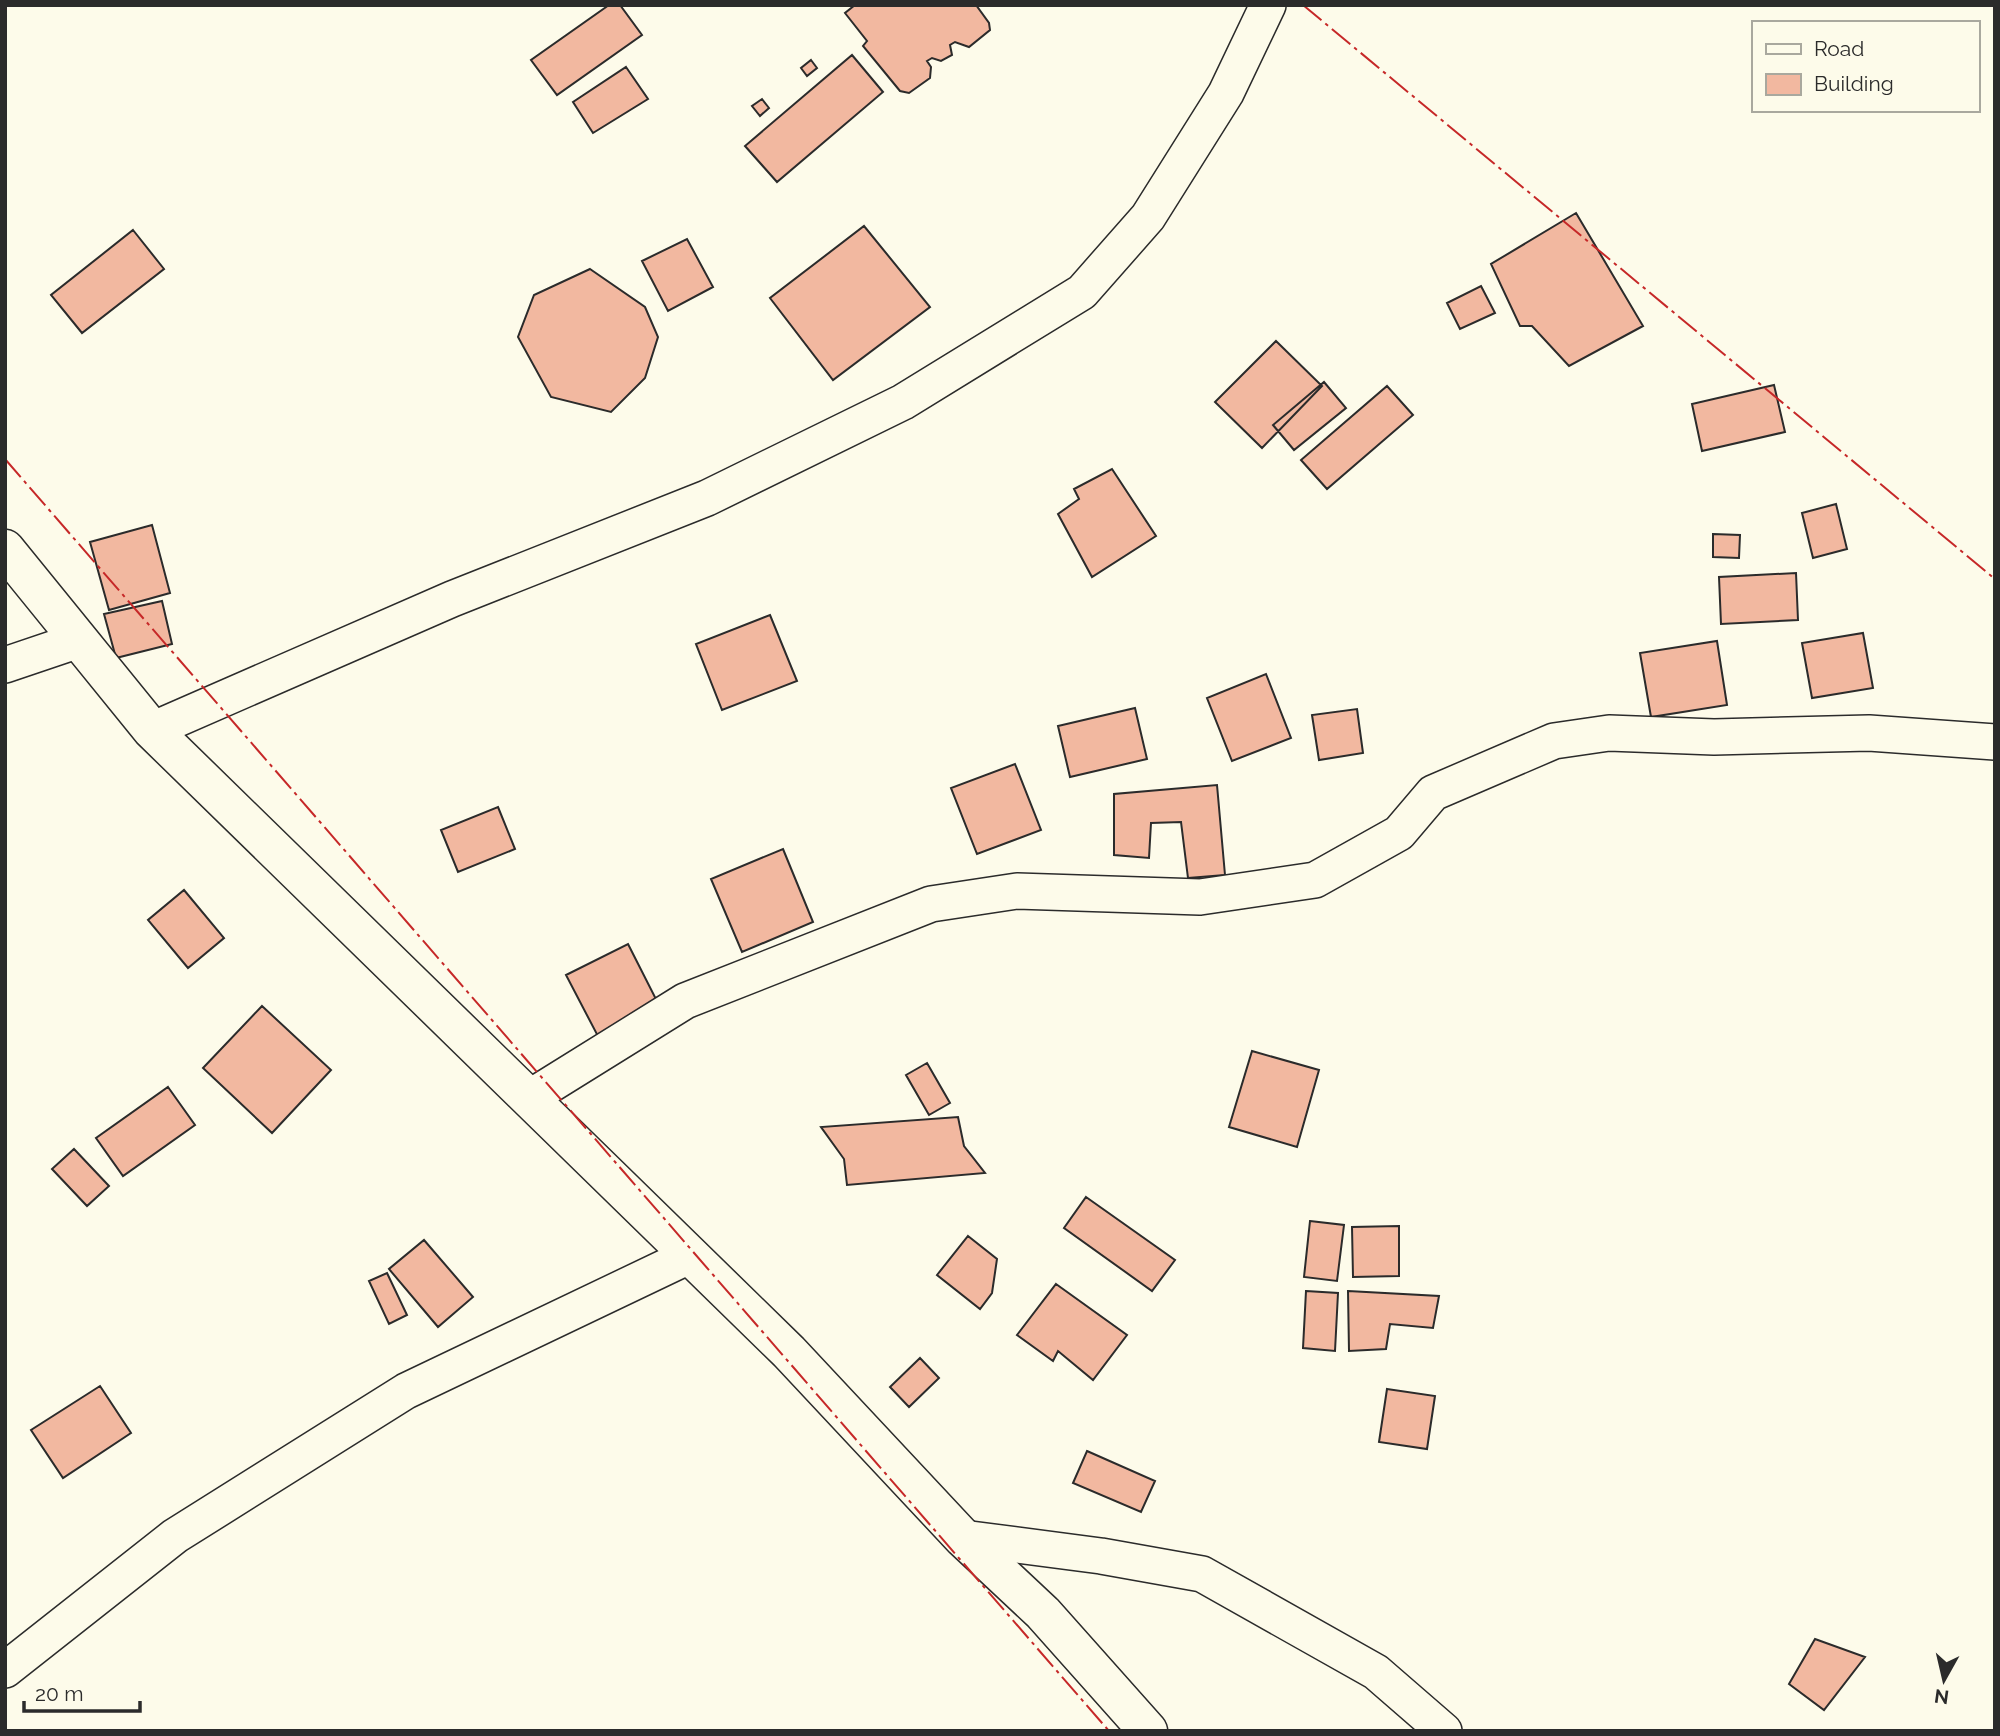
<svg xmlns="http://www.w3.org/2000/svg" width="2000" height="1736" font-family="Raleway,sans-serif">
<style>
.building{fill:#f2b8a0;stroke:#2b2b2b;stroke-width:2}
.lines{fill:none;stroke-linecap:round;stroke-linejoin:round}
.minor-casing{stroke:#2b2b2b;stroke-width:38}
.tertiary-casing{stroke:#2b2b2b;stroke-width:41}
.minor{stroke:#fdfbea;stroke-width:35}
.tertiary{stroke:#fdfbea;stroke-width:38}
.power{stroke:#c62828;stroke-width:2;stroke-dasharray:24 5 3.5 5;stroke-linecap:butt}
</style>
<rect width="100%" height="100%" fill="#fdfbea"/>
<path class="building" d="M 609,5 L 620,5 L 642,35 L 557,95 L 531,60 Z
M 855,5 L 976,5 L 989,23 L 990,30 L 969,47 L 955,42 L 950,45 L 952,55 L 941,61 L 932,58 L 927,61 L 931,67 L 930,78 L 909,93 L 900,91 L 863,46 L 867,41 L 845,13 Z
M 852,55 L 883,92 L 777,182 L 745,146 Z
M 811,60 L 817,68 L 807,76 L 801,68 Z
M 626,67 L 648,99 L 593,133 L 573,102 Z
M 762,99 L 769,108 L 760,116 L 752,106 Z
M 1576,213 L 1643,326 L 1569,366 L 1532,326 L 1520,326 L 1491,264 Z
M 864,226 L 930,307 L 833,380 L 770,298 Z
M 133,230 L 164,269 L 82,333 L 51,295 Z
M 687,239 L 713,287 L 668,311 L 642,261 Z
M 590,269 L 645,307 L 658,337 L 645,378 L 611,412 L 551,397 L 518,337 L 534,295 Z
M 1481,286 L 1495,313 L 1460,329 L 1447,303 Z
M 1276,341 L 1322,386 L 1262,448 L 1215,402 Z
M 1324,382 L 1346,408 L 1294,450 L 1273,425 Z
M 1774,385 L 1785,432 L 1702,451 L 1692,404 Z
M 1387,386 L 1413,415 L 1327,489 L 1301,460 Z
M 1112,469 L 1156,536 L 1092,577 L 1058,514 L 1079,499 L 1074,489 Z
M 1836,504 L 1847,549 L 1813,558 L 1802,513 Z
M 152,525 L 170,593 L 109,610 L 90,542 Z
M 1713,534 L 1740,535 L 1739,558 L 1713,557 Z
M 1796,573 L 1798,620 L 1721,624 L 1719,577 Z
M 162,601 L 172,644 L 116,658 L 104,614 Z
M 770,615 L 797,681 L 722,710 L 696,644 Z
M 1863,633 L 1873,688 L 1812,698 L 1802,643 Z
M 1717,641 L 1727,705 L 1651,717 L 1640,653 Z
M 1266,674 L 1291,738 L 1232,761 L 1207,698 Z
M 1135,708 L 1147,759 L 1070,777 L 1058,726 Z
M 1357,709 L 1363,753 L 1319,760 L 1312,715 Z
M 1015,764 L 1041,830 L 977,854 L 951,788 Z
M 1217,785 L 1225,875 L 1188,878 L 1181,822 L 1151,823 L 1149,858 L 1114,855 L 1114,794 Z
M 498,807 L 515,849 L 458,872 L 441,830 Z
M 783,849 L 813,922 L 742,952 L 711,879 Z
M 184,890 L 224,938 L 188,968 L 148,920 Z
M 628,944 L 662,1011 L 601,1042 L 566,975 Z
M 262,1006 L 331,1070 L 272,1133 L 203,1068 Z
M 1252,1051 L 1319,1070 L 1297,1147 L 1229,1127 Z
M 927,1063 L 950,1103 L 929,1115 L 906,1075 Z
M 168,1087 L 195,1125 L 123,1176 L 96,1138 Z
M 958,1117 L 964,1146 L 985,1173 L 847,1185 L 844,1159 L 821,1127 Z
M 74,1149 L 109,1186 L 87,1206 L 52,1169 Z
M 1086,1197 L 1175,1260 L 1152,1291 L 1064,1228 Z
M 1310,1221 L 1344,1225 L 1337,1281 L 1304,1277 Z
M 1399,1226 L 1399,1276 L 1353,1277 L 1352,1227 Z
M 968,1236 L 997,1259 L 992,1293 L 980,1309 L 937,1275 Z
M 424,1240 L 473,1297 L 438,1327 L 389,1269 Z
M 387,1273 L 407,1315 L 389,1324 L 369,1281 Z
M 1056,1284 L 1127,1335 L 1093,1380 L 1058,1351 L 1053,1361 L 1017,1335 Z
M 1306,1291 L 1338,1293 L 1335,1351 L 1303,1348 Z
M 1348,1291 L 1439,1296 L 1433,1328 L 1390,1324 L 1386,1349 L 1349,1351 Z
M 920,1358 L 939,1378 L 909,1407 L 890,1387 Z
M 100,1386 L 131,1433 L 63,1478 L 31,1430 Z
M 1387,1389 L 1435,1396 L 1427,1449 L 1379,1442 Z
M 1087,1451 L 1155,1481 L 1141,1512 L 1073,1483 Z
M 1815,1639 L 1865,1657 L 1824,1710 L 1789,1684 Z"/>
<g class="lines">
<g class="minor-casing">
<path id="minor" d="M 5,665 L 79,640
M 152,730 L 452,599 L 707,498 L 903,402 L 1082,292 L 1148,217 L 1226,93 L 1268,5
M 529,1098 L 685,1001 L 931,904 L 1017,891 L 1200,897 L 1315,880 L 1399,833 L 1433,793 L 1554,741 L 1609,733 L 1714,737 L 1869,733 L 1995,742
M 963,1538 L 1101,1556 L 1202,1574 L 1376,1672 L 1444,1731
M 5,1670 L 175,1536 L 406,1391 L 691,1255"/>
</g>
<g class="tertiary-casing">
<path id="tertiary" d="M 5,549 L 152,730 L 789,1352 L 963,1538 L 1043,1613 L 1148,1731"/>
</g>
<use href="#minor" class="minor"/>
<use href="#tertiary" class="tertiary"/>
<path class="power" d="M 1303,5 L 1995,579
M 5,459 L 1109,1731"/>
</g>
<rect width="2000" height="1736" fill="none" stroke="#2b2b2b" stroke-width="14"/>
<rect x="1752" y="21" width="228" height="91" fill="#fdfbea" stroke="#a9a89e" stroke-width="2"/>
<rect x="1766" y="44" width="35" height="10" fill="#fdfbea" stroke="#a9a89e" stroke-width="2"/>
<text x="1814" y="56" font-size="21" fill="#2b2b2b">Road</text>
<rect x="1766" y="74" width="35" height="21" fill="#f2b8a0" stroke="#a9a89e" stroke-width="2"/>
<text x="1814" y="91" font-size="21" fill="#2b2b2b">Building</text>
<g transform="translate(1944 1680) rotate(188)" stroke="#fdfbea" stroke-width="5" paint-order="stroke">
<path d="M0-5L12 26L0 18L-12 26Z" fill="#2b2b2b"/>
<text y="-10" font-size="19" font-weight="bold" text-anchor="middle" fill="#2b2b2b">N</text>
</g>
<path d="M24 1701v10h116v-10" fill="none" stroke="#2b2b2b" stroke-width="3.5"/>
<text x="35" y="1701" font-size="21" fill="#2b2b2b" stroke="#fdfbea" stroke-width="5" paint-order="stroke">20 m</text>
</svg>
